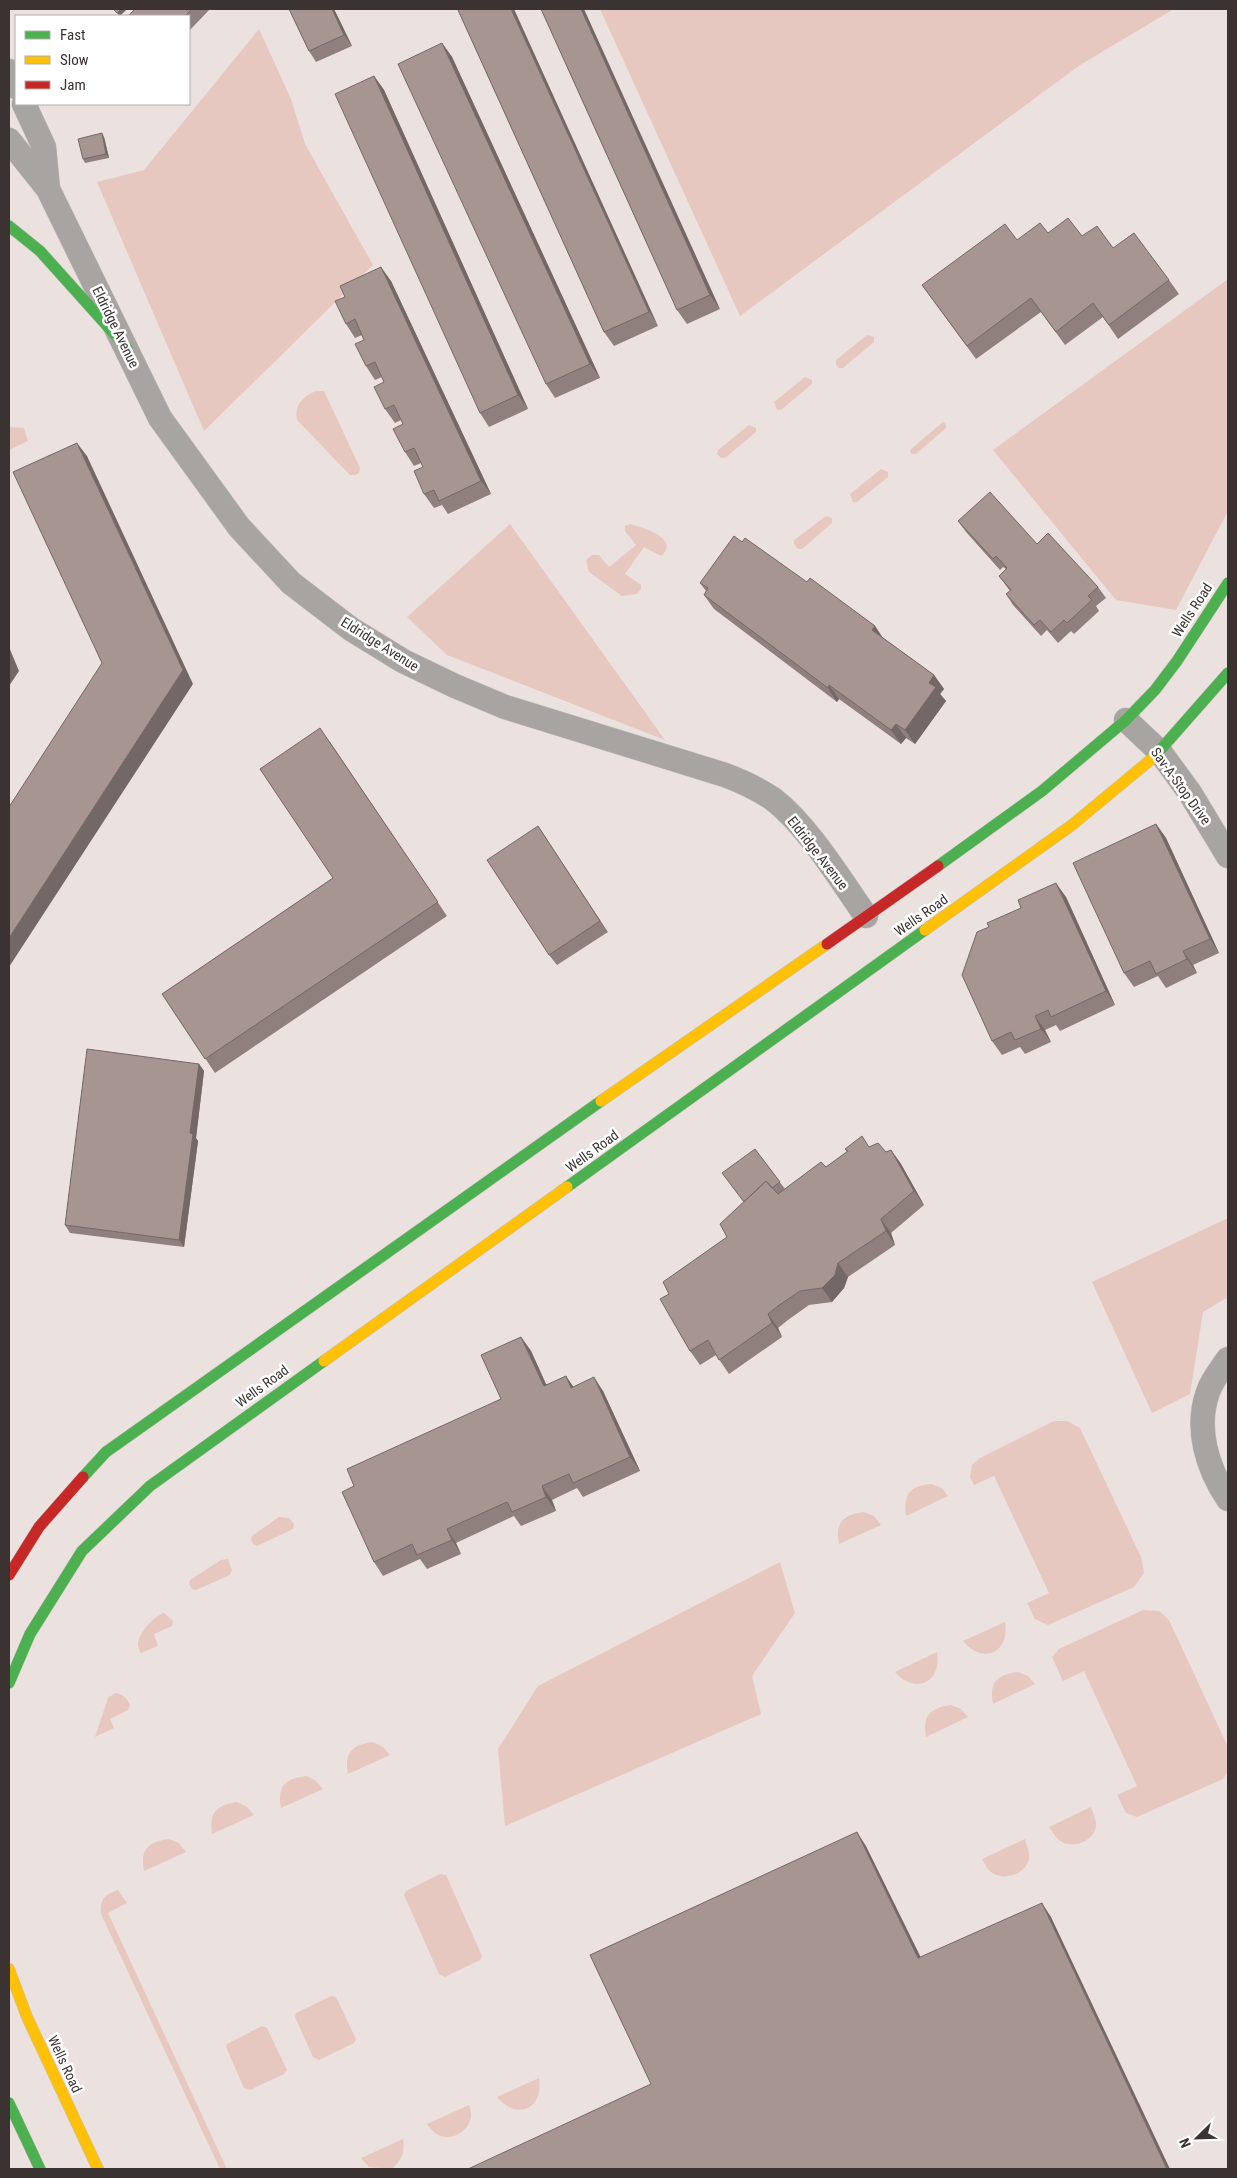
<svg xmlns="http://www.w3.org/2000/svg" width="1237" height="2178" font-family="'Roboto Condensed',sans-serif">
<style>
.green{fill:#e7c8c0}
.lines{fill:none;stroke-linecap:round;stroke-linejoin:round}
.street-casing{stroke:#c7bfbc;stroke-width:25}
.fast-casing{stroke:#c7bfbc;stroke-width:12}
.slow-casing{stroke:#c7bfbc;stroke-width:12}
.jam-casing{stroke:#c7bfbc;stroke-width:12}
.street{stroke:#a8a4a2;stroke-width:24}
.fast{stroke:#4caf50;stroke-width:11}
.slow{stroke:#ffc107;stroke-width:11}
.jam{stroke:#c62828;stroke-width:11}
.wall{fill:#8f807d}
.shaded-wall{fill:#746866}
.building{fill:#a69591;stroke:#746866}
.labels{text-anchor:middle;stroke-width:5;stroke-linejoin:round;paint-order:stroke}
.street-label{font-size:14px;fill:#3a3331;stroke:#fff}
</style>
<rect width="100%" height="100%" fill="#ebe1de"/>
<path class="green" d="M 600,9 L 1174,9 L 1080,65 L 740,316 Z
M 259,29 L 291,99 L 305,144 L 373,265 L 204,431 L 97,182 L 144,170 Z
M 1228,279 L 1228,511 L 1176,610 L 1116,600 L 993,450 Z
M 867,335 L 874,337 L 874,342 L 843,368 L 839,368 L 836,364 L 836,360 Z
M 805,377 L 812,380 L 812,384 L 781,410 L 777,410 L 774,402 Z
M 316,391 L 324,391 L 360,468 L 359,473 L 355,475 L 350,475 L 297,420 C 294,405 303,396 316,391 Z
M 943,422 L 946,424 L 946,428 L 916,454 L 912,454 L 910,452 L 911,449 Z
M 749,425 L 756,428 L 756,432 L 725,458 L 721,458 L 717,454 L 718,450 Z
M 9,427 L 24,428 L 28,441 L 9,450 Z
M 881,469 L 888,472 L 888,477 L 857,502 L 853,502 L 850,494 Z
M 826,516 L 832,518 L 832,523 L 802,549 L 798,549 L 794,544 L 794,540 Z
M 510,524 L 665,740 L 447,655 L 407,617 Z
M 630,524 C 640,527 682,538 661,556 L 644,547 L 625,574 L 641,585 L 641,589 L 637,594 L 622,596 L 589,572 L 586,560 L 592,555 L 599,555 L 609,567 L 636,545 L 625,531 L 625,526 Z
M 1228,1218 L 1228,1297 L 1203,1312 L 1190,1394 L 1152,1413 L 1092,1282 Z
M 1054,1421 L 1067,1421 L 1080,1428 L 1141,1557 L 1144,1573 L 1134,1587 L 1048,1625 L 1035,1619 L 1027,1603 L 1049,1593 L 994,1476 L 974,1485 L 970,1477 L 972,1465 L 980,1458 Z
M 931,1484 L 942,1488 L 948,1496 L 906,1516 C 903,1494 910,1486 931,1484 Z
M 864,1512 L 874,1516 L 881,1525 L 839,1544 C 835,1522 843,1515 864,1512 Z
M 279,1517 L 289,1518 L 294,1524 L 293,1529 L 257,1546 L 253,1544 L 251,1539 L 252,1536 Z
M 228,1559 L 232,1570 L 230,1575 L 196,1590 L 192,1589 L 189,1584 L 190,1580 L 221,1560 Z
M 780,1562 L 795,1613 L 752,1676 L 761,1714 L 505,1826 L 498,1749 L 538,1686 Z
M 1143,1610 L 1159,1611 L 1169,1620 L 1228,1747 L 1228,1771 L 1223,1779 L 1137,1817 L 1126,1813 L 1117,1795 L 1137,1786 L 1084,1671 L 1063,1681 L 1052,1657 L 1059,1649 Z
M 164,1613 L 173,1621 L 172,1626 L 154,1634 L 158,1646 L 141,1653 C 140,1652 138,1646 138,1645 C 137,1634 155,1615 164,1613 Z
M 1005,1622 C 1010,1653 983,1665 963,1641 Z
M 937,1652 C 942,1683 915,1695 895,1672 Z
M 1018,1672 L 1028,1676 L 1035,1684 L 993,1704 C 989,1682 997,1675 1018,1672 Z
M 115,1693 C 123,1694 126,1697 130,1705 L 128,1710 L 110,1719 L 114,1728 L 95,1737 L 108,1698 Z
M 951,1705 L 961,1709 L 968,1717 L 926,1737 C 922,1716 930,1708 951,1705 Z
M 373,1742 L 383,1747 L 390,1755 L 348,1774 C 344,1752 352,1745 373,1742 Z
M 306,1776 L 315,1780 L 323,1789 L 281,1808 C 277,1787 284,1779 306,1776 Z
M 237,1802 L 247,1807 L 254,1815 L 212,1834 C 209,1813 216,1805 237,1802 Z
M 1091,1807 C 1093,1812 1095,1818 1096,1823 C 1097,1840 1075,1849 1062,1842 C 1057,1840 1053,1832 1049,1827 Z
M 169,1839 L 179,1843 L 186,1852 L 144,1871 C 140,1849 148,1842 169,1839 Z
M 1025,1839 C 1026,1844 1029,1850 1029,1855 C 1030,1872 1008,1881 994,1874 C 989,1872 985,1864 982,1859 Z
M 440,1874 L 446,1875 L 482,1956 L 480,1960 L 445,1977 L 439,1974 L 404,1895 L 406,1891 Z
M 118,1890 L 127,1903 L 108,1913 L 227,2169 L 220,2169 L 101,1914 C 99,1900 105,1894 118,1890 Z
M 331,1996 L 336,1997 L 356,2039 L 354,2043 L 319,2060 L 313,2057 L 295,2017 L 296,2013 Z
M 262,2026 L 267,2028 L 287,2070 L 284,2074 L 250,2090 L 244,2088 L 226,2047 L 227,2044 Z
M 539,2078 C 544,2109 517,2121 497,2097 Z
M 469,2105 C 470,2108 471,2113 471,2116 C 469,2133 449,2143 435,2133 C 432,2131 429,2127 427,2124 Z
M 403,2139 C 405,2153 402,2159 392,2169 L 369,2167 L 361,2158 Z"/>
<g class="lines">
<g class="street-casing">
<path id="street" d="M 9,71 L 16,87
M 24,104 L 44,147 L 48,189
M 9,140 L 48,189 L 160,418 L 239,527 L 291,583 L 351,629 L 403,661 L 455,686 L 505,707 L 725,775 C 741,781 758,789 773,799 C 808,826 840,879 866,916
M 1126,720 L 1160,752 L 1190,793 L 1228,856
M 1228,1359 C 1221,1369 1212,1380 1208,1392 C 1195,1428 1207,1468 1228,1499"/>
</g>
<g class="fast-casing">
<path id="fast" d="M 9,226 L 40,251 L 127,348
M 1154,757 L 1228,673
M 938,866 L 1042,791 L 1126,720 L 1155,690 L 1177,661 L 1228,583
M 567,1187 L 925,930
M 83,1477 L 106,1452 L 601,1101
M 9,1683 L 30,1634 L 82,1551 L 150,1486 L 324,1361
M 9,2103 L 40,2169"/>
</g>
<g class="slow-casing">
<path id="slow" d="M 925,930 L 1072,825 L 1154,757
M 601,1101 L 827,944
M 324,1361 L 567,1187
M 9,1969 L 27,2017 L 98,2169"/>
</g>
<g class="jam-casing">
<path id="jam" d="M 827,944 L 938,866
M 9,1575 L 39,1527 L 83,1477"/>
</g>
<use href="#street" class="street"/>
<use href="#fast" class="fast"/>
<use href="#slow" class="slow"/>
<use href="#jam" class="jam"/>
</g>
<path class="wall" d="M 135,9 L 210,9 L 189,31 L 189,16 L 128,16 Z
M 289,9 L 334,9 L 352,46 L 316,62 L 309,51 Z
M 541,9 L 720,309 L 687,324 L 677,310 Z
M 458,10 L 658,326 L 614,346 L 604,332 Z
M 442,43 L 452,57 L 600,378 L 555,398 L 546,384 Z
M 374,76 L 384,90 L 528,409 L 489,427 L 480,413 Z
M 104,137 L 109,158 L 85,163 L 83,159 Z
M 1048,233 L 1082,236 L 1113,248 L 1169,280 L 1179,294 L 1118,339 L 1103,317 L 1065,345 L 1041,312 L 976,359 L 922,285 L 1017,240 Z
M 391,281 L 491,494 L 448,514 L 442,505 L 434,508 L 424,494 L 423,467 L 421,463 L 414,466 L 405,452 L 403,424 L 401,420 L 395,423 L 385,409 L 384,382 L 382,377 L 375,380 L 366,366 L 364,340 L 362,335 L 355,338 L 346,324 Z
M 958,521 L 1037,544 L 1098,587 L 1106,598 L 1096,606 L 1099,611 L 1074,634 L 1071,631 L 1058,643 L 1047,630 L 1041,636 L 1013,605 L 1006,594 L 1010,591 L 999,576 L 1006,569 L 1003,567 L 1000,570 L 966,532 Z
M 742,542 L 875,626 L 883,638 L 934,675 L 944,689 L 940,694 L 946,701 L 915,744 L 906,738 L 901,744 L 839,699 L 837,702 L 714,609 L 704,595 L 706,591 L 700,583 Z
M 330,742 L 447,916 L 215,1073 L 162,994 L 333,878 Z
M 1156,824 L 1166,838 L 1219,953 L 1193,965 L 1197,973 L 1166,988 L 1158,976 L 1134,987 L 1124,973 Z
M 538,826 L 608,932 L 557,965 L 549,955 Z
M 1066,897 L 1115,1005 L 1060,1031 L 1056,1025 L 1045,1030 L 1051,1042 L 1025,1054 L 1020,1047 L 1002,1055 L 992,1041 Z
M 199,1064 L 204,1071 L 196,1138 L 198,1141 L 184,1247 L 70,1233 L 65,1225 Z
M 870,1147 L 886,1152 L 891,1150 L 901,1164 L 924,1205 L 891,1233 L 895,1245 L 848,1277 L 844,1288 L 832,1302 L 809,1305 L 788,1320 L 778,1328 L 782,1337 L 729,1374 L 716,1355 L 700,1365 L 690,1351 L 669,1294 L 727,1237 L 744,1202 L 755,1149 L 785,1189 L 826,1167 L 847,1152 L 845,1149 Z
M 521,1337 L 531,1351 L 546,1384 L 573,1387 L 603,1391 L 640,1471 L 583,1497 L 577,1488 L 552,1500 L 556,1511 L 521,1526 L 514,1516 L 456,1543 L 461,1554 L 427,1569 L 420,1559 L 383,1576 L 374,1562 L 354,1486 L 501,1399 Z"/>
<path class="shaded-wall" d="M 121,9 L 127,9 L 120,16 L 117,13 Z
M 332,9 L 334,9 L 352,46 L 344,35 Z
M 511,9 L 514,9 L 658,326 L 649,312 Z
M 581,9 L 584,9 L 720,309 L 710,295 Z
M 442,43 L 452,57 L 600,378 L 590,364 Z
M 374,76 L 384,90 L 528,409 L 518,395 Z
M 102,133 L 104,137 L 109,158 L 106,154 Z
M 381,267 L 391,281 L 491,494 L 481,481 Z
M 77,443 L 87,456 L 193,684 L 9,967 L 9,938 L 183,670 Z
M 875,626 L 884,640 L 872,630 Z
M 9,647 L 19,671 L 9,686 Z
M 934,675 L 944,689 L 940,694 L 946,701 L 915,744 L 905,730 L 929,683 Z
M 829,685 L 839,699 L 837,702 L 828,688 Z
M 896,724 L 906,738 L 901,744 L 891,730 Z
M 1156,824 L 1166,838 L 1219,953 L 1210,939 Z
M 1056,883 L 1066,897 L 1115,1005 L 1106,991 Z
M 1183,951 L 1193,965 L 1197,973 L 1187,959 Z
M 1035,1016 L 1045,1030 L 1051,1042 L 1041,1029 Z
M 199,1064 L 204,1071 L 196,1138 L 198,1141 L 184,1247 L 179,1240 L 190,1133 Z
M 891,1150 L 901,1164 L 924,1205 L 914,1191 Z
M 881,1219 L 891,1233 L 895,1245 L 886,1231 Z
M 838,1263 L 848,1277 L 844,1288 L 832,1302 L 822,1288 Z
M 768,1314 L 778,1328 L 782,1337 L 772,1323 Z
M 521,1337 L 531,1351 L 553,1400 L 544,1386 Z
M 566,1376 L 575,1389 L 571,1388 Z
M 594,1377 L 603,1391 L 640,1471 L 630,1457 Z
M 542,1486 L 552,1500 L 556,1511 L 546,1497 Z
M 447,1529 L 456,1543 L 461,1554 L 452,1540 Z
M 857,1832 L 866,1846 L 928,1972 L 918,1958 Z
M 1042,1903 L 1051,1917 L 1170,2169 L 1167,2169 Z"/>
<path class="building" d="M 113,9 L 121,9 L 117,13 Z
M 135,9 L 192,9 L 185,16 L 128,16 Z
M 289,9 L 332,9 L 344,35 L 309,51 Z
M 461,9 L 511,9 L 649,312 L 604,332 L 458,10 Z
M 541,9 L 581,9 L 710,295 L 677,310 Z
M 442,43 L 590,364 L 546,384 L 398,64 Z
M 374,76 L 518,395 L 480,413 L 335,94 Z
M 102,133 L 106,154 L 83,159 L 78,139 Z
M 1068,218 L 1082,236 L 1097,226 L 1113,248 L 1134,233 L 1169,280 L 1109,325 L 1093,303 L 1056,332 L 1031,298 L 967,346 L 922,285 L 1005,224 L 1017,240 L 1040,223 L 1048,233 Z
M 381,267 L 481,481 L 439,501 L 434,490 L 424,494 L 414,471 L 423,467 L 414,448 L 405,452 L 393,429 L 403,424 L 394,405 L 385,409 L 374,387 L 384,382 L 375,362 L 366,366 L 355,344 L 364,340 L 355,319 L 346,324 L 335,301 L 345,297 L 340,286 Z
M 77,443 L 183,670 L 9,938 L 9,807 L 102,663 L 13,472 Z
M 990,492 L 1037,544 L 1048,533 L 1098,587 L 1088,596 L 1092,600 L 1067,623 L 1064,620 L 1051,632 L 1040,620 L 1034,625 L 1006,594 L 1011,590 L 999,576 L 1007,568 L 996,556 L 993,559 L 958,521 Z
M 734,536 L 742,542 L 745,538 L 807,582 L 810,578 L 875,626 L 872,630 L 934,675 L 929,683 L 936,687 L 905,730 L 896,724 L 891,730 L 829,685 L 828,688 L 704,595 L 708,588 L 700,583 Z
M 320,728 L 438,902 L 205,1059 L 162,994 L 333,878 L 260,769 Z
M 1156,824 L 1210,939 L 1183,951 L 1187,959 L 1156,974 L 1150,961 L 1124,973 L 1073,863 Z
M 538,826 L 600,921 L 549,955 L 487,860 Z
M 1056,883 L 1106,991 L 1051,1017 L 1048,1010 L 1035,1016 L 1041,1029 L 1015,1040 L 1011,1032 L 992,1041 L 962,975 L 977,932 L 989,927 L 987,923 L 1021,908 L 1018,900 Z
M 87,1049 L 199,1064 L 190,1133 L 193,1134 L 179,1240 L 65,1225 Z
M 862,1136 L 869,1147 L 878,1143 L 886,1152 L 891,1150 L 914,1191 L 881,1219 L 886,1231 L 838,1263 L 835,1275 L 822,1288 L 800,1291 L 778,1306 L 768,1314 L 772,1323 L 719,1360 L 708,1340 L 690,1351 L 660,1299 L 669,1294 L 663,1282 L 727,1237 L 720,1224 L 766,1181 L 778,1194 L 821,1162 L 826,1167 L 848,1151 L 845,1149 Z
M 755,1149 L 780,1182 L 772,1188 L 766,1181 L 744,1202 L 722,1173 Z
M 521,1337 L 544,1386 L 566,1376 L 571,1388 L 594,1377 L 630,1457 L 573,1483 L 569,1474 L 542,1486 L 546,1497 L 512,1512 L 507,1502 L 447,1529 L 452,1540 L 417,1555 L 412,1544 L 374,1562 L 342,1492 L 354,1486 L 347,1469 L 501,1399 L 481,1355 Z
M 857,1832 L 918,1958 L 1042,1903 L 1167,2169 L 468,2169 L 651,2084 L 590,1955 Z"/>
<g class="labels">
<g class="street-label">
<text transform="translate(116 327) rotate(64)" y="5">Eldridge Avenue</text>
<text transform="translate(1192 610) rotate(-57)" y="5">Wells Road</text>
<text transform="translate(380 644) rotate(32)" y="5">Eldridge Avenue</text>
<text transform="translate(1181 786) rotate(54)" y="5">Sav-A-Stop Drive</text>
<text transform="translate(818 853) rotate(52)" y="5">Eldridge Avenue</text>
<text transform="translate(921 915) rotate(-35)" y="5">Wells Road</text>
<text transform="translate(592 1151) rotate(-36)" y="5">Wells Road</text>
<text transform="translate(262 1386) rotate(-36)" y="5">Wells Road</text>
<text transform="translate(65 2064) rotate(65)" y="5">Wells Road</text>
</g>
</g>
<rect width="1237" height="2178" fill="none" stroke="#3a3331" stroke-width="20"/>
<rect x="15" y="15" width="175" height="90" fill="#ffffff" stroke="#b0adad"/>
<rect x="25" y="31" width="25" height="8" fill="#4caf50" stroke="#b0adad"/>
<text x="60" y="40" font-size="15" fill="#3a3331">Fast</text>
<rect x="25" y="56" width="25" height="8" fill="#ffc107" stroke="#b0adad"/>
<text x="60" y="65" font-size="15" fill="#3a3331">Slow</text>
<rect x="25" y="81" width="25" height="8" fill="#c62828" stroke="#b0adad"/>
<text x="60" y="90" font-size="15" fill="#3a3331">Jam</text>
<g transform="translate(1197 2138) rotate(247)" stroke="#ffffff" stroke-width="4" paint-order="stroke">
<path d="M0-4L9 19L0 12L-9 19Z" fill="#3a3331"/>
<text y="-8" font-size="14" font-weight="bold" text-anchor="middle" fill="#3a3331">N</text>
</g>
</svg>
